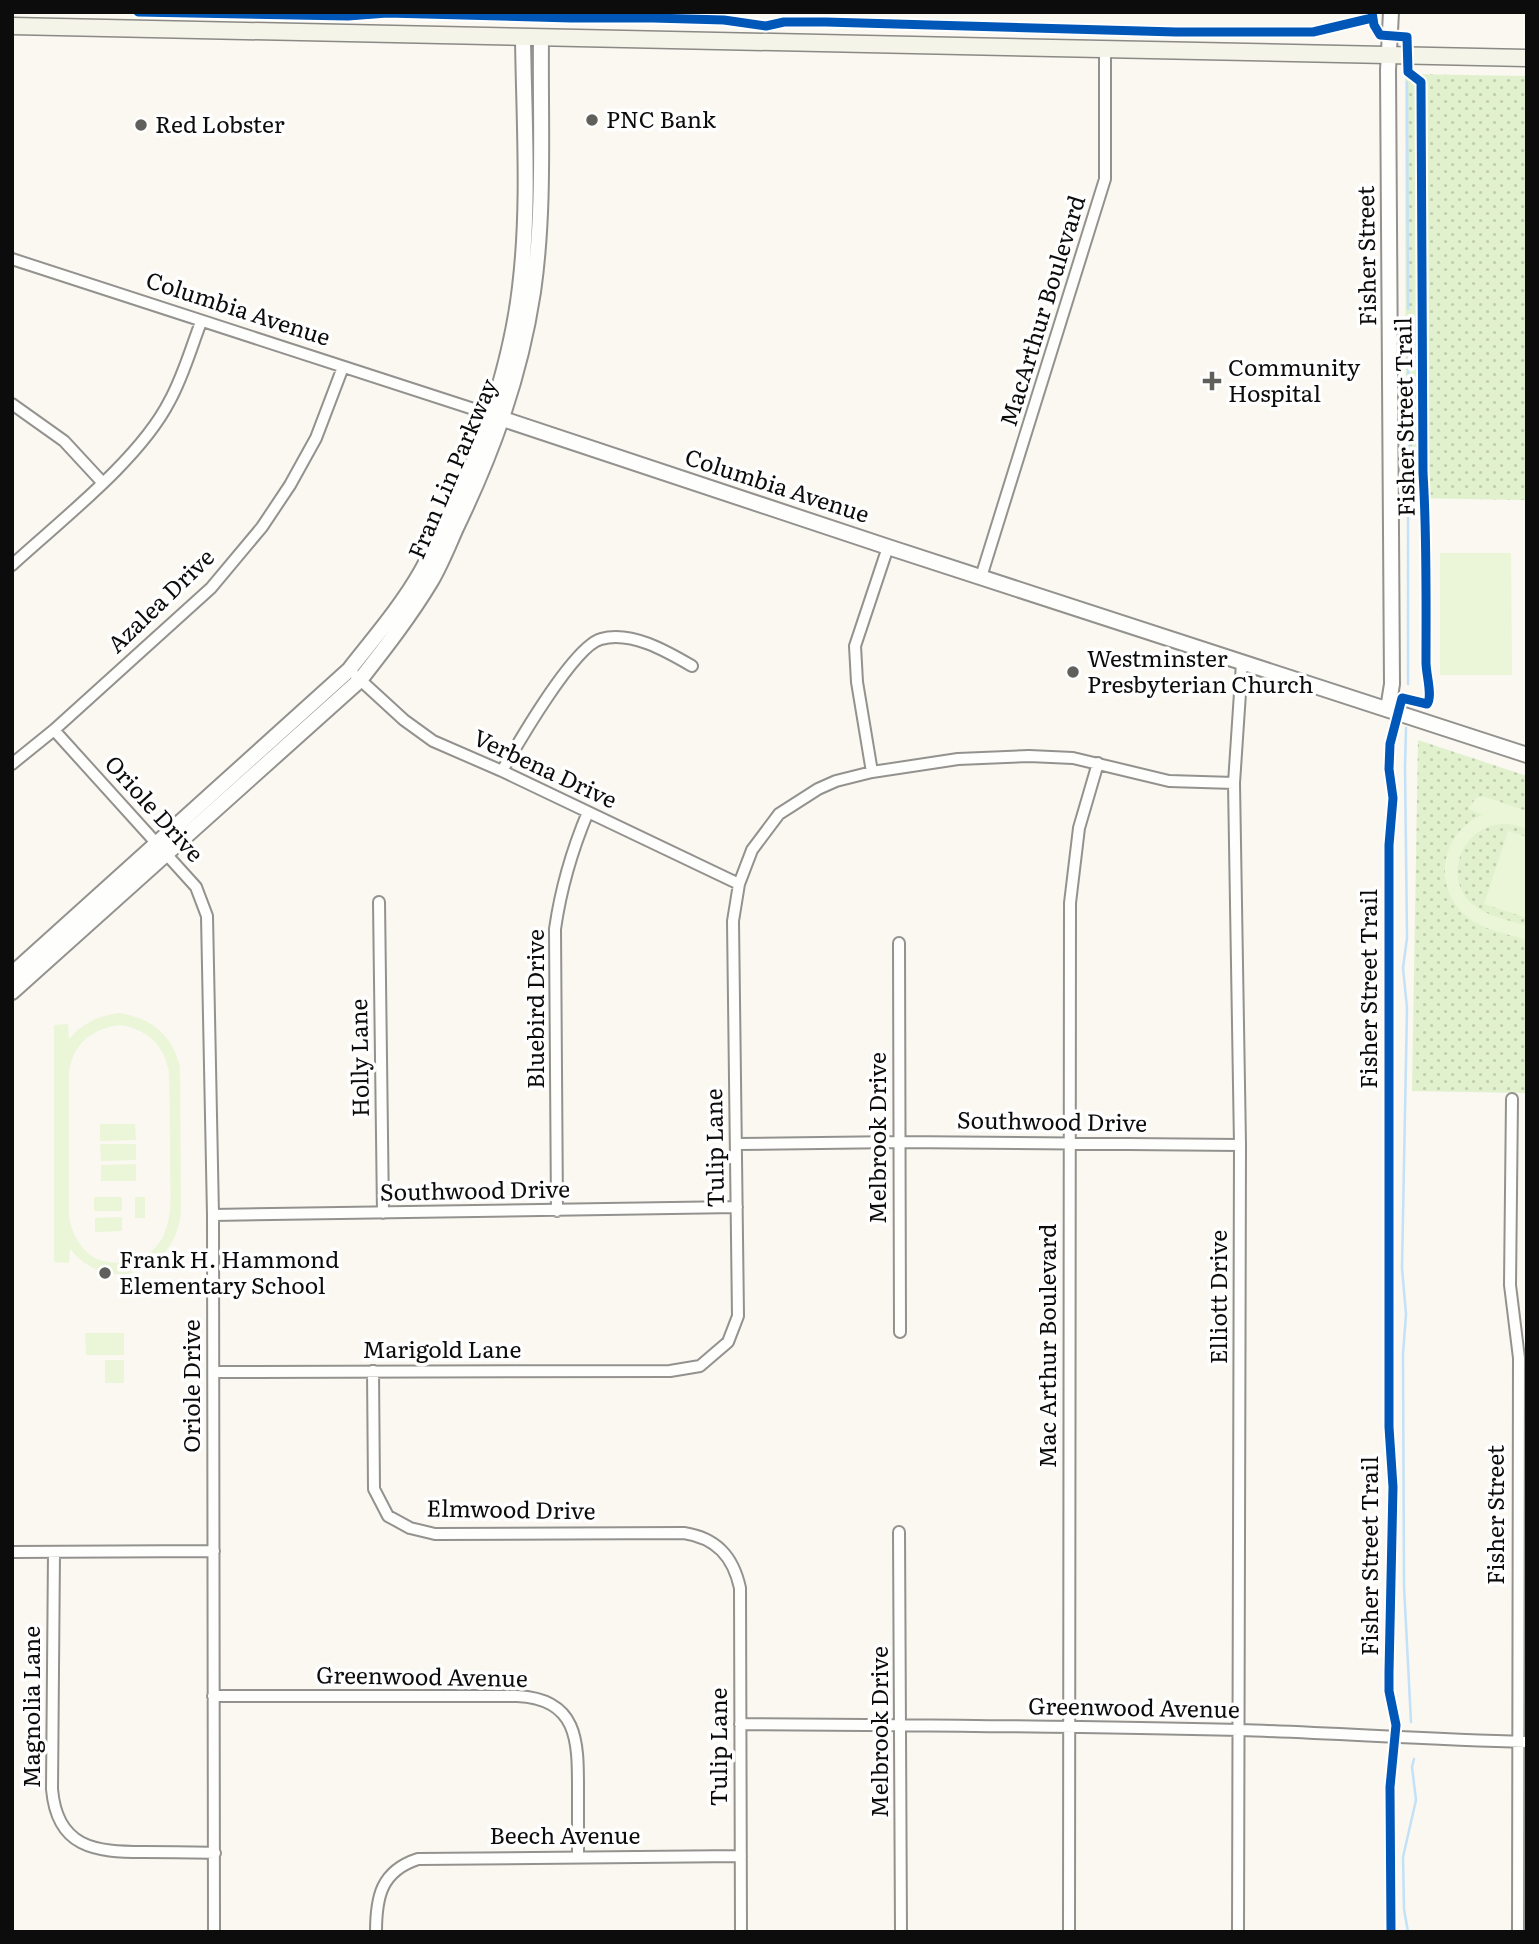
<svg xmlns="http://www.w3.org/2000/svg" width="1539" height="1944" font-family="Literata,serif">
<style>
.grass{fill:url(#grass-dots)}
.pitch{fill:#ebf5d8;fill-rule:evenodd}
.lines{fill:none;stroke-linecap:round;stroke-linejoin:round}
.stream{stroke:#c3e1f8;stroke-width:2.5}
.minor-casing{stroke:#93928f;stroke-width:14}
.tertiary-casing{stroke:#93928f;stroke-width:18}
.secondary-casing{stroke:#8a8985;stroke-width:19}
.minor{stroke:#fefefd;stroke-width:10}
.tertiary{stroke:#fefefd;stroke-width:14}
.secondary{stroke:#f4f4e8;stroke-width:16}
.cycleway-casing{stroke:#fff;stroke-width:13}
.cycleway{stroke:#0057b8;stroke-width:9}
.poi-dot{fill:#5f5f5c;stroke:#fff;stroke-width:2.5}
.labels{text-anchor:middle;stroke-width:7;stroke-linejoin:round;paint-order:stroke}
.poi-label{font-size:23px;fill:#0c0c0c;stroke:#fff;text-anchor:start}
.street-label{font-size:23px;fill:#0c0c0c;stroke:#fff}
</style>
<defs>
<pattern id="grass-dots" width="8" height="8" patternUnits="userSpaceOnUse" patternTransform="scale(1.75)"><rect width="8" height="8" fill="#e1f1cd"/><path d="M2 2h.1M6 6h.1" fill="none" stroke="#c0cdaf" stroke-width="1.8" stroke-linecap="round"/></pattern>
</defs>
<rect width="100%" height="100%" fill="#faf8f0"/>
<path class="grass" d="M 1405,74 L 1527,76 L 1527,500 L 1406,498 Z
M 1418,740 L 1527,776 L 1527,1093 L 1412,1091 Z"/>
<path class="pitch" d="M 1440,553 L 1511,553 L 1512,675 L 1440,675 Z
M 1483,796 L 1527,811 L 1527,829 C 1518,826 1509,823 1500,824 C 1462,828 1443,876 1471,903 C 1485,916 1509,920 1527,926 L 1527,940 C 1507,934 1483,930 1467,917 C 1431,888 1441,832 1482,815 L 1468,809 L 1476,798 Z
M 1508,831 L 1527,837 L 1527,918 L 1484,904 Z
M 119,1013 C 151,1018 172,1034 180,1067 L 181,1210 C 177,1271 111,1298 70,1249 L 69,1263 L 54,1262 L 54,1025 L 68,1024 L 69,1039 C 83,1023 98,1016 119,1013 ZM 121,1025 C 148,1030 164,1045 169,1072 C 170,1104 170,1136 170,1168 C 170,1189 173,1212 165,1232 C 156,1257 128,1267 103,1261 C 84,1256 72,1236 69,1217 L 69,1074 C 71,1045 92,1028 121,1025 Z
M 100,1124 L 135,1124 L 136,1140 L 100,1141 Z
M 100,1144 L 136,1144 L 136,1160 L 101,1161 Z
M 136,1164 L 136,1181 L 101,1181 L 101,1165 Z
M 94,1197 L 122,1197 L 122,1211 L 94,1211 Z
M 135,1197 L 145,1197 L 145,1218 L 135,1218 Z
M 122,1217 L 122,1231 L 95,1232 L 95,1218 Z
M 85,1333 L 124,1333 L 124,1355 L 86,1355 Z
M 105,1360 L 124,1360 L 124,1383 L 105,1383 Z"/>
<g class="lines">
<path class="stream" d="M 1407,82 L 1408,309
M 1408,350 L 1408,684
M 1406,728 L 1405,767 L 1407,938 L 1403,968 L 1407,1008 L 1402,1268 L 1406,1314 L 1403,1354 L 1404,1586 L 1411,1722
M 1408,1932 L 1404,1909 L 1403,1857 L 1416,1800 L 1412,1767 L 1414,1759"/>
<g class="minor-casing">
<path id="minor" d="M 12,259 L 489,414
M 12,404 L 64,441 L 102,482
M 12,565 C 61,520 139,460 169,402 C 183,377 191,348 201,322
M 981,577 L 1105,179 L 1105,50
M 356,676 L 404,720 L 433,741 L 502,771 L 739,884
M 54,730 L 196,887 L 207,916 L 213,1215 L 214,1932
M 12,764 L 54,730 L 211,588 L 262,527 L 290,485 L 316,438 L 343,367
M 502,771 C 518,743 574,646 601,639 C 631,630 668,652 692,666
M 872,772 L 857,682 L 855,646 L 888,547
M 379,902 L 383,1213
M 899,943 L 900,1332
M 1512,1099 L 1510,1285 L 1519,1358 L 1518,1932
M 737,1144 L 899,1142 L 1240,1145
M 557,1211 L 555,929 C 561,887 572,850 588,812
M 213,1215 L 737,1207
M 373,1371 L 374,1489 L 388,1516 L 410,1528 L 435,1534 L 684,1533 C 716,1538 733,1556 740,1588 L 741,1932
M 214,1372 L 670,1371 L 700,1366 L 728,1342 L 738,1316 L 733,921 L 739,884 L 752,850 L 779,814 L 818,789 L 836,781 L 872,772 L 958,759 L 1029,756 L 1073,758 L 1169,781 L 1234,783
M 899,1532 L 901,1932
M 12,1552 L 214,1551
M 54,1552 L 52,1789 C 57,1848 95,1852 144,1852 C 168,1852 191,1852 215,1853
M 213,1696 L 517,1696 C 579,1699 578,1742 578,1791 C 578,1813 578,1835 578,1857
M 740,1724 C 907,1725 1073,1726 1240,1730 C 1336,1733 1431,1740 1527,1742
M 376,1932 C 376,1897 381,1871 418,1859 L 741,1856
M 1069,1932 L 1070,903 L 1079,828 L 1098,763
M 1238,1932 L 1240,1145 L 1234,783 L 1242,663"/>
</g>
<g class="tertiary-casing">
<path id="tertiary" d="M 494,416 L 888,547 L 1527,755
M 1388,709 L 1392,684 L 1388,70 L 1391,12
M 12,974 L 349,670 C 374,638 401,607 421,572 C 468,490 509,381 520,287 C 530,205 524,120 523,38
M 12,992 L 360,680 C 385,648 410,616 431,581 C 441,564 448,546 456,528 C 493,451 520,377 533,292 C 545,209 540,122 541,38"/>
</g>
<g class="secondary-casing">
<path id="secondary" d="M 12,26 L 1527,58"/>
</g>
<use href="#minor" class="minor"/>
<use href="#tertiary" class="tertiary"/>
<use href="#secondary" class="secondary"/>
<g class="cycleway-casing">
<path id="cycleway" d="M 138,12 L 348,16 L 387,13 L 571,18 L 653,18 L 724,20 L 766,26 L 784,22 L 826,22 L 1176,32 L 1313,32 L 1372,18
M 1372,12 L 1374,25 L 1380,35 L 1407,37 L 1408,72 L 1421,82 L 1423,473 C 1427,536 1426,599 1426,663 C 1426,674 1433,697 1427,704 L 1402,698 L 1390,744 L 1389,769 L 1393,798 L 1389,845 L 1389,1427 L 1393,1487 L 1389,1672 L 1389,1691 L 1396,1725 L 1390,1787 L 1391,1932"/>
</g>
<use href="#cycleway" class="cycleway"/>
</g>
<g class="poi-dot">
<circle cx="592" cy="120" r="7"/>
<circle cx="141" cy="125" r="7"/>
<path d="M1208.5 370.5h7v7h7v7h-7v7h-7v-7h-7v-7h7z"/>
<circle cx="1073" cy="672" r="7"/>
<circle cx="105" cy="1273" r="7"/>
</g>
<g class="labels">
<g class="poi-label">
<text x="606" y="128">PNC Bank</text>
<text x="155" y="133">Red Lobster</text>
<text x="1228" y="376">Community<tspan x="1228" dy="26">Hospital</tspan></text>
<text x="1087" y="667">Westminster<tspan x="1087" dy="26">Presbyterian Church</tspan></text>
<text x="119" y="1268">Frank H. Hammond<tspan x="119" dy="26">Elementary School</tspan></text>
</g>
<g class="street-label">
<text transform="translate(1367 256) rotate(-91)" y="8">Fisher Street</text>
<text transform="translate(238 309) rotate(18)" y="8">Columbia Avenue</text>
<text transform="translate(1043 311) rotate(-73)" y="8">MacArthur Boulevard</text>
<text transform="translate(1405 417) rotate(-91)" y="8">Fisher Street Trail</text>
<text transform="translate(453 469) rotate(-67)" y="8">Fran Lin Parkway</text>
<text transform="translate(777 486) rotate(18)" y="8">Columbia Avenue</text>
<text transform="translate(161 601) rotate(-44)" y="8">Azalea Drive</text>
<text transform="translate(545 769) rotate(25)" y="8">Verbena Drive</text>
<text transform="translate(154 809) rotate(48)" y="8">Oriole Drive</text>
<text transform="translate(1369 989) rotate(-90)" y="8">Fisher Street Trail</text>
<text transform="translate(536 1009) rotate(-90)" y="8">Bluebird Drive</text>
<text transform="translate(360 1058) rotate(-91)" y="8">Holly Lane</text>
<text transform="translate(1052 1122) rotate(1)" y="8">Southwood Drive</text>
<text transform="translate(878 1138) rotate(-90)" y="8">Melbrook Drive</text>
<text transform="translate(715 1148) rotate(-91)" y="8">Tulip Lane</text>
<text transform="translate(475 1191) rotate(-1)" y="8">Southwood Drive</text>
<text transform="translate(1219 1297) rotate(-90)" y="8">Elliott Drive</text>
<text transform="translate(1048 1346) rotate(-90)" y="8">Mac Arthur Boulevard</text>
<text x="442" y="1358">Marigold Lane</text>
<text transform="translate(192 1386) rotate(-90)" y="8">Oriole Drive</text>
<text transform="translate(511 1510) rotate(1)" y="8">Elmwood Drive</text>
<text transform="translate(1496 1515) rotate(-90)" y="8">Fisher Street</text>
<text transform="translate(1370 1556) rotate(-90)" y="8">Fisher Street Trail</text>
<text transform="translate(422 1677) rotate(1)" y="8">Greenwood Avenue</text>
<text transform="translate(32 1707) rotate(-90)" y="8">Magnolia Lane</text>
<text transform="translate(1134 1708) rotate(1)" y="8">Greenwood Avenue</text>
<text transform="translate(880 1732) rotate(-90)" y="8">Melbrook Drive</text>
<text transform="translate(719 1747) rotate(-90)" y="8">Tulip Lane</text>
<text x="565" y="1844">Beech Avenue</text>
</g>
</g>
<rect width="1539" height="1944" fill="none" stroke="#0c0c0c" stroke-width="28"/>
</svg>
